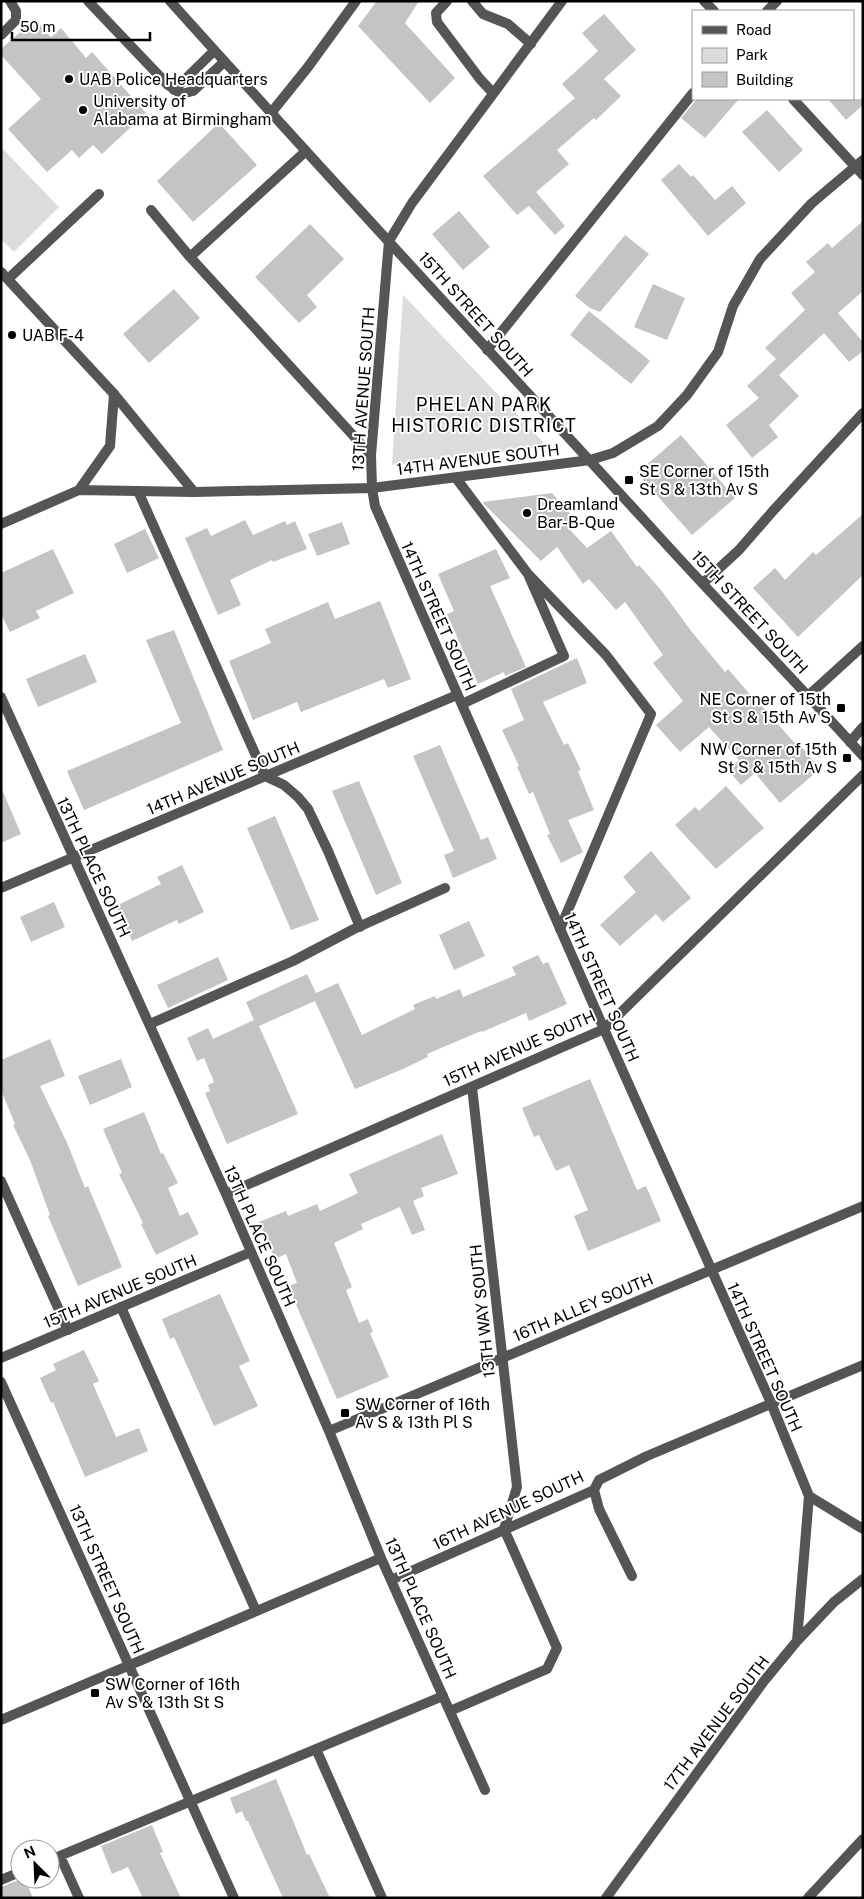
<svg xmlns="http://www.w3.org/2000/svg" width="864" height="1899" font-family="'Public Sans',sans-serif">
<style>
.green{fill:#dcdcdc}
.building{fill:#c4c4c4}
.lines{fill:none;stroke-linecap:round;stroke-linejoin:round}
.service{stroke:#555;stroke-width:10}
.minor{stroke:#555;stroke-width:10}
.tertiary{stroke:#555;stroke-width:10}
.poi-dot{fill:#000;stroke:#fff;stroke-width:2}
.labels{text-anchor:middle;stroke-width:4;stroke-linejoin:round;paint-order:stroke}
.poi-label{font-size:16px;fill:#000;stroke:#fff;text-anchor:start}
.street-label{font-size:16px;fill:#000;stroke:#fff}
.neighbourhood-label{font-size:18px;letter-spacing:1px;fill:#000;stroke:#fff}
</style>
<rect width="100%" height="100%" fill="#fff"/>
<path class="green" d="M 1,147 L 59,207 L 14,252 L 1,239 Z
M 403,295 L 547,446 L 392,465 Z"/>
<path class="building" d="M 377,1 L 419,1 L 405,23 L 455,78 L 430,103 L 358,26 Z
M 604,14 L 636,50 L 604,79 L 621,96 L 596,120 L 594,118 L 557,150 L 569,164 L 536,192 L 565,226 L 555,235 L 529,206 L 517,215 L 483,176 L 575,98 L 562,84 L 598,51 L 582,33 Z
M 35,19 L 51,37 L 61,28 L 86,58 L 92,52 L 146,113 L 102,154 L 93,145 L 79,158 L 72,150 L 47,172 L 8,129 L 41,99 L 1,55 L 1,49 Z
M 697,99 L 739,99 L 705,138 L 681,118 Z
M 828,99 L 863,99 L 863,105 L 846,120 Z
M 767,110 L 803,150 L 779,172 L 742,132 Z
M 219,123 L 257,165 L 193,222 L 157,181 Z
M 679,164 L 691,177 L 693,175 L 715,200 L 732,186 L 746,203 L 708,236 L 661,180 Z
M 459,211 L 490,247 L 463,270 L 432,234 Z
M 863,221 L 863,291 L 838,313 L 863,342 L 863,351 L 849,362 L 824,333 L 779,375 L 799,396 L 769,425 L 778,437 L 752,458 L 726,425 L 759,398 L 747,386 L 776,359 L 765,348 L 805,310 L 791,293 L 815,272 L 806,262 L 828,243 L 832,248 Z
M 310,224 L 344,259 L 307,295 L 317,307 L 299,323 L 255,277 Z
M 625,235 L 649,254 L 600,312 L 590,308 L 575,296 Z
M 653,284 L 685,298 L 667,340 L 634,327 Z
M 174,289 L 200,318 L 149,363 L 123,334 Z
M 589,311 L 650,361 L 631,384 L 570,335 Z
M 681,435 L 735,498 L 692,535 L 637,473 Z
M 552,493 L 576,520 L 568,528 L 587,548 L 611,531 L 637,567 L 639,565 L 661,590 L 692,632 L 725,672 L 728,669 L 760,706 L 761,705 L 799,748 L 801,746 L 820,769 L 780,803 L 755,773 L 741,785 L 728,770 L 739,760 L 709,727 L 680,752 L 656,725 L 683,701 L 653,663 L 663,655 L 625,602 L 616,610 L 589,579 L 583,584 L 557,547 L 541,561 L 482,502 Z
M 863,514 L 863,575 L 798,637 L 753,588 L 775,568 L 785,580 L 813,552 L 816,555 Z
M 245,520 L 253,535 L 285,521 L 287,525 L 295,521 L 307,549 L 273,562 L 272,560 L 230,580 L 241,605 L 218,615 L 185,538 L 207,528 L 211,536 Z
M 342,522 L 350,544 L 317,556 L 308,534 Z
M 145,529 L 159,558 L 127,573 L 114,544 Z
M 53,549 L 74,593 L 36,611 L 40,618 L 10,632 L 1,614 L 1,573 Z
M 496,549 L 510,578 L 490,586 L 526,667 L 505,676 L 504,672 L 478,684 L 447,614 L 454,611 L 438,574 Z
M 380,601 L 411,679 L 388,688 L 384,679 L 301,712 L 297,702 L 253,720 L 229,661 L 271,643 L 265,629 L 328,602 L 335,619 Z
M 174,630 L 223,750 L 84,810 L 67,771 L 181,723 L 146,640 Z
M 85,654 L 97,682 L 38,707 L 26,679 Z
M 577,658 L 587,683 L 543,702 L 564,745 L 568,743 L 581,770 L 578,771 L 594,810 L 568,820 L 583,852 L 561,863 L 547,835 L 550,834 L 533,792 L 529,794 L 517,767 L 519,766 L 502,730 L 524,720 L 511,689 Z
M 440,745 L 481,840 L 488,837 L 497,859 L 453,878 L 444,855 L 454,851 L 413,756 Z
M 359,781 L 402,883 L 376,895 L 332,791 Z
M 726,786 L 764,828 L 716,869 L 675,825 L 695,807 L 699,811 Z
M 1,787 L 21,834 L 1,843 Z
M 275,816 L 319,920 L 291,930 L 247,828 Z
M 651,851 L 691,898 L 663,922 L 656,914 L 620,946 L 600,925 L 636,892 L 623,877 Z
M 182,865 L 204,912 L 179,924 L 177,920 L 132,941 L 116,906 L 161,884 L 157,877 Z
M 54,902 L 65,927 L 31,942 L 20,917 Z
M 469,921 L 485,956 L 454,970 L 439,935 Z
M 538,955 L 543,964 L 548,962 L 567,1004 L 529,1021 L 526,1013 L 482,1032 L 481,1031 L 427,1054 L 428,1057 L 403,1069 L 355,1089 L 315,1001 L 259,1026 L 298,1114 L 227,1144 L 205,1093 L 210,1091 L 208,1085 L 214,1082 L 204,1058 L 197,1061 L 187,1038 L 208,1028 L 213,1039 L 254,1020 L 246,1002 L 307,974 L 316,993 L 338,983 L 362,1035 L 415,1009 L 413,1005 L 435,996 L 436,999 L 460,989 L 463,997 L 516,975 L 512,967 Z
M 218,957 L 228,980 L 168,1008 L 157,985 Z
M 50,1039 L 65,1076 L 40,1086 L 68,1145 L 85,1188 L 88,1186 L 122,1267 L 78,1286 L 48,1216 L 50,1215 L 30,1160 L 13,1125 L 15,1124 L 1,1090 L 1,1060 Z
M 121,1059 L 132,1087 L 90,1105 L 78,1076 Z
M 590,1079 L 637,1190 L 646,1186 L 661,1221 L 588,1251 L 574,1216 L 588,1210 L 569,1165 L 556,1171 L 539,1135 L 534,1137 L 522,1108 Z
M 144,1112 L 161,1154 L 163,1153 L 178,1183 L 168,1188 L 180,1216 L 188,1212 L 199,1234 L 156,1255 L 141,1224 L 143,1223 L 119,1174 L 122,1173 L 103,1129 Z
M 442,1134 L 458,1174 L 421,1188 L 424,1196 L 413,1201 L 425,1230 L 412,1235 L 400,1207 L 361,1224 L 363,1229 L 334,1243 L 352,1287 L 346,1290 L 359,1323 L 368,1319 L 373,1332 L 370,1333 L 389,1377 L 337,1399 L 288,1286 L 297,1283 L 286,1254 L 275,1259 L 259,1222 L 286,1211 L 288,1216 L 317,1204 L 320,1211 L 358,1193 L 349,1174 Z
M 220,1294 L 250,1361 L 239,1366 L 258,1406 L 214,1426 L 174,1337 L 170,1339 L 162,1319 Z
M 84,1350 L 99,1381 L 93,1384 L 116,1437 L 139,1428 L 148,1451 L 85,1477 L 53,1402 L 51,1403 L 40,1378 L 56,1370 L 53,1364 Z
M 276,1779 L 307,1855 L 309,1854 L 330,1898 L 283,1898 L 248,1821 L 246,1821 L 242,1811 L 236,1814 L 230,1798 Z
M 152,1825 L 163,1852 L 160,1853 L 181,1898 L 143,1898 L 128,1867 L 112,1874 L 101,1846 Z
M 21,1879 L 25,1879 L 33,1898 L 1,1898 L 1,1887 Z"/>
<g class="lines">
<path class="service" d="M 88,1 L 168,85 L 181,94 L 193,91 L 224,62
M 447,1 L 436,13 L 437,22 L 480,79 L 493,93
M 472,1 L 483,14 L 508,24 L 531,44
M 767,11 L 777,1
M 1,35 L 16,20 L 16,11 L 10,1
M 174,90 L 214,51
M 271,113 L 308,67 L 356,1
M 151,210 L 190,257 L 371,455
M 190,257 L 306,151
M 8,279 L 99,194
M 487,350 L 693,93
M 456,478 L 528,574 L 564,656 L 462,704
M 138,491 L 265,776 L 284,785 L 298,797 L 308,809 L 328,851 L 360,927
M 528,574 L 606,655 L 651,714 L 560,929
M 703,583 L 739,550 L 772,512 L 863,413
M 850,742 L 863,727
M 150,1024 L 293,961 L 354,929 L 445,888
M 121,1307 L 256,1611
M 450,1711 L 547,1669 L 557,1648 L 504,1529
M 316,1749 L 382,1898
M 60,1856 L 79,1898
M 50,1860 L 443,1696
M 1,1880 L 20,1872"/>
<path class="minor" d="M 562,1 L 412,203 L 389,241 L 371,455 L 372,488 L 375,506 L 604,1029 L 771,1403 L 809,1496 L 797,1641
M 79,490 L 110,446 L 114,394
M 1,524 L 79,490 L 194,492 L 372,488
M 809,695 L 863,646
M 1,697 L 226,1194 L 329,1431 L 381,1558 L 485,1790
M 1,888 L 457,695
M 472,1087 L 517,1487 L 504,1529
M 226,1194 L 604,1029 L 863,775
M 1,1358 L 251,1252
M 1,1382 L 234,1898
M 329,1431 L 863,1206
M 594,1490 L 599,1509 L 632,1576
M 809,1496 L 863,1529
M 391,1580 L 594,1490 L 599,1480 L 647,1456 L 863,1365
M 1,1720 L 381,1558
M 606,1898 L 764,1681 L 797,1641 L 834,1602 L 863,1579
M 808,1898 L 863,1839"/>
<path class="tertiary" d="M 170,1 C 327,176 487,348 646,522 C 717,601 792,677 863,756
M 704,1 L 714,11
M 793,99 L 863,175
M 1,272 L 114,394 L 194,492
M 372,488 L 590,460 L 613,453 L 658,426 L 687,395 L 718,352 L 733,306 L 760,259 L 812,203 L 863,160
M 1,1181 L 68,1330"/>
</g>
<g class="poi-dot">
<circle cx="69" cy="79" r="5"/>
<circle cx="83" cy="110" r="5"/>
<circle cx="12" cy="335" r="5"/>
<rect x="624" y="475" width="10" height="10" rx="2.5"/>
<circle cx="527" cy="513" r="5"/>
<rect x="836" y="703" width="10" height="10" rx="2.5"/>
<rect x="842" y="753" width="10" height="10" rx="2.5"/>
<rect x="340" y="1408" width="10" height="10" rx="2.5"/>
<rect x="90" y="1688" width="10" height="10" rx="2.5"/>
</g>
<g class="labels">
<g class="poi-label">
<text x="79" y="85">UAB Police Headquarters</text>
<text x="93" y="107">University of<tspan x="93" dy="18">Alabama at Birmingham</tspan></text>
<text x="22" y="341">UAB F-4</text>
<text x="639" y="477">SE Corner of 15th<tspan x="639" dy="18">St S &amp; 13th Av S</tspan></text>
<text x="537" y="510">Dreamland<tspan x="537" dy="18">Bar-B-Que</tspan></text>
<text x="831" y="705" text-anchor="end">NE Corner of 15th<tspan x="831" dy="18">St S &amp; 15th Av S</tspan></text>
<text x="837" y="755" text-anchor="end">NW Corner of 15th<tspan x="837" dy="18">St S &amp; 15th Av S</tspan></text>
<text x="355" y="1410">SW Corner of 16th<tspan x="355" dy="18">Av S &amp; 13th Pl S</tspan></text>
<text x="105" y="1690">SW Corner of 16th<tspan x="105" dy="18">Av S &amp; 13th St S</tspan></text>
</g>
<g class="street-label">
<text transform="translate(476 314) rotate(48)" y="6">15TH STREET SOUTH</text>
<text transform="translate(363 389) rotate(-86)" y="6">13TH AVENUE SOUTH</text>
<text transform="translate(478 459) rotate(-7)" y="6">14TH AVENUE SOUTH</text>
<text transform="translate(750 612) rotate(47)" y="6">15TH STREET SOUTH</text>
<text transform="translate(439 616) rotate(66)" y="6">14TH STREET SOUTH</text>
<text transform="translate(223 778) rotate(-23)" y="6">14TH AVENUE SOUTH</text>
<text transform="translate(94 867) rotate(65)" y="6">13TH PLACE SOUTH</text>
<text transform="translate(602 987) rotate(66)" y="6">14TH STREET SOUTH</text>
<text transform="translate(519 1048) rotate(-24)" y="6">15TH AVENUE SOUTH</text>
<text transform="translate(260 1236) rotate(66)" y="6">13TH PLACE SOUTH</text>
<text transform="translate(120 1291) rotate(-23)" y="6">15TH AVENUE SOUTH</text>
<text transform="translate(583 1307) rotate(-23)" y="6">16TH ALLEY SOUTH</text>
<text transform="translate(482 1311) rotate(-96)" y="6">13TH WAY SOUTH</text>
<text transform="translate(765 1357) rotate(66)" y="6">14TH STREET SOUTH</text>
<text transform="translate(508 1510) rotate(-25)" y="6">16TH AVENUE SOUTH</text>
<text transform="translate(107 1579) rotate(66)" y="6">13TH STREET SOUTH</text>
<text transform="translate(421 1608) rotate(66)" y="6">13TH PLACE SOUTH</text>
<text transform="translate(716 1723) rotate(-53)" y="6">17TH AVENUE SOUTH</text>
</g>
<g class="neighbourhood-label">
<text x="484" y="411">PHELAN PARK<tspan x="484" dy="21">HISTORIC DISTRICT</tspan></text>
</g>
</g>
<rect width="864" height="1899" fill="none" stroke="#000000" stroke-width="5"/>
<rect x="692" y="10" width="162" height="90" fill="#ffffff" stroke="#999999"/>
<rect x="702" y="26" width="25" height="8" fill="#555555" stroke="#999999"/>
<text x="736" y="35" font-size="15" fill="#000000">Road</text>
<rect x="702" y="48" width="25" height="15" fill="#dcdcdc" stroke="#999999"/>
<text x="736" y="60" font-size="15" fill="#000000">Park</text>
<rect x="702" y="72" width="25" height="15" fill="#c4c4c4" stroke="#999999"/>
<text x="736" y="85" font-size="15" fill="#000000">Building</text>
<g transform="translate(35 1864) rotate(336)"><circle r="24" fill="#ffffff" stroke="#999999"/>
<path d="M0-4L9 19L0 12L-9 19Z" fill="#000000"/>
<text y="-8" font-size="14" font-weight="bold" text-anchor="middle" fill="#000000">N</text>
</g>
<path d="M12 32v8h138v-8" fill="none" stroke="#000000" stroke-width="2.5"/>
<text x="20" y="32" font-size="15" fill="#000000" stroke="#ffffff" stroke-width="4" paint-order="stroke">50 m</text>
</svg>
